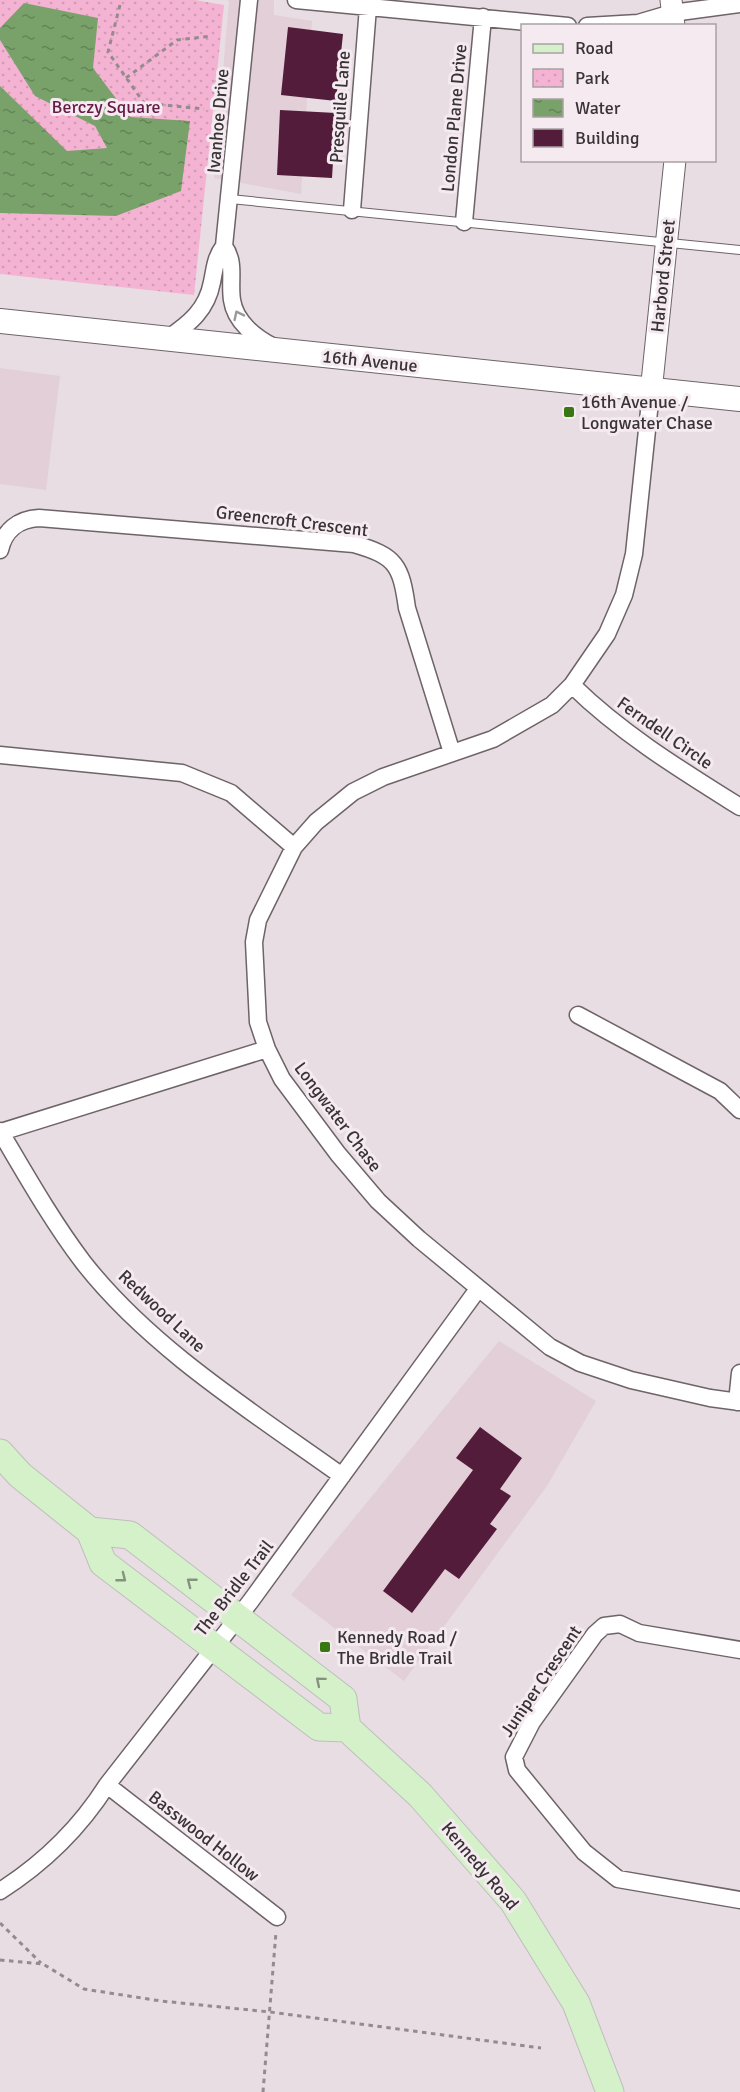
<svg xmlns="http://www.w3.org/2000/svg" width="740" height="2092" font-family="Signika,sans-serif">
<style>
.built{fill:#e2cfd8}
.park{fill:url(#park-dots)}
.water{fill:url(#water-ripples)}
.building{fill:#531c3b}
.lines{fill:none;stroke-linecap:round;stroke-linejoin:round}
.service-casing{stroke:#6d6368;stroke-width:10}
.minor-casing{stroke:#6d6368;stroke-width:19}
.tertiary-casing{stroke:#6d6368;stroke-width:23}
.secondary-casing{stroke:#6d6368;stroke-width:26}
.primary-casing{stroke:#bfbebe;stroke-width:29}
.path{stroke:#948b8f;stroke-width:3;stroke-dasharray:4.5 4.5;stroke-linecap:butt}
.service{stroke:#fff;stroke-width:8}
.minor{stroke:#fff;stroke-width:16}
.tertiary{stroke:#fff;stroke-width:21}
.secondary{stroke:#fff;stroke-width:24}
.primary{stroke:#d4f1c9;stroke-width:27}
.oneway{stroke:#9c999a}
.oneway2{stroke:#86927f}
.poi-dot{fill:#377714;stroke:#f5eaef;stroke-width:2}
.labels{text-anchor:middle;stroke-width:6;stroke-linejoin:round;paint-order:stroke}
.park-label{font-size:18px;fill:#681a47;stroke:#f5eaef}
.street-label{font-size:18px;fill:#383335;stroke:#f5eaef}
.poi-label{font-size:18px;fill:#383335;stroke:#f5eaef;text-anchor:start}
</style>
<defs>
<pattern id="park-dots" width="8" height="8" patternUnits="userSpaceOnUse" patternTransform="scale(1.5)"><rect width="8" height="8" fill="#f5b3d3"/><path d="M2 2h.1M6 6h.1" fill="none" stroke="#d39ab6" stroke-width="1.8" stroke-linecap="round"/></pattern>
<pattern id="water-ripples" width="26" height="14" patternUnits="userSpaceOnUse" patternTransform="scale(1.5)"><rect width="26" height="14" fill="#79a16a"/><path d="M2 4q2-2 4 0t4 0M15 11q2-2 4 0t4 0" fill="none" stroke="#648458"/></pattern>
</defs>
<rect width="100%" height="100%" fill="#e8dde2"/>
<path class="built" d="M 226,0 L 274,0 L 274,15 L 312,21 L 301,194 L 214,178 L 229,1 Z
M 0,368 L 60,376 L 46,490 L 0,484 Z
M 499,1341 L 596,1401 L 547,1486 L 404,1681 L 291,1595 Z"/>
<path class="park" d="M 0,0 L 195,0 L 224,5 L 194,295 L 0,274 Z"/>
<path class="water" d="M 24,3 L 98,18 L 93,68 L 130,117 L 190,121 L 181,191 L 116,216 L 0,213 L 0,86 L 67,151 L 107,148 L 95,126 L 35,96 L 0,40 L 0,28 Z"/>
<path class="building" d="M 288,27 L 343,34 L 336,101 L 281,95 Z
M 280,110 L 336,113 L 332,178 L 277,175 Z
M 480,1427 L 522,1458 L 500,1489 L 511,1496 L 490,1524 L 497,1529 L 459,1579 L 445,1569 L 412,1613 L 383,1591 L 473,1470 L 456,1458 Z"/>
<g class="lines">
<g class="service-casing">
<path id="service" d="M 230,199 L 740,250"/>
</g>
<g class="minor-casing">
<path id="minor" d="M 296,0 L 568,26
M 587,26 L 638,23 L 672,13 L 740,4
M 352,210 L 368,7
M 464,222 L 483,17
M 224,246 C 236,263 229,280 232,300 C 235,322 256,338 274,347
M 167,339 C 189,324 207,310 212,282 C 215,268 215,258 224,246 L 249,0
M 651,392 L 634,554 L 624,595 L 607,634 L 572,685 L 552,705 L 493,739 L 383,777 L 353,792 L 316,822 L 294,847 L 258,920 L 254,942 L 258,1022 L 267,1049 L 282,1079 L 338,1154 L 378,1201 L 419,1239 L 550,1347 L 580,1363 L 631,1380 L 710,1398 L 740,1402
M 0,550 C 4,531 18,519 39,518 L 354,544 C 396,556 401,565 407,608 L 452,753
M 572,685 C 622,734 681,770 740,807
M 0,755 L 182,773 L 231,793 L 294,847
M 578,1015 L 720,1091 L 740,1110
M 0,1131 C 26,1175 52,1221 83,1262 C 150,1348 254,1413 342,1476
M 1,1132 L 267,1049
M 737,1402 L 740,1373
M 740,1650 L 639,1633 L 620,1624 L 604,1626 L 595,1634 L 532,1722 L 514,1757 L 517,1770 L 584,1852 L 618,1879 L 740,1900
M 107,1785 L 277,1917
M 0,1891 C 44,1863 79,1829 107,1785 L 250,1602 L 478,1289"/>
</g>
<g class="tertiary-casing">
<path id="tertiary" d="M 671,0 L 674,26
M 651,392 L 675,160"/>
</g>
<g class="secondary-casing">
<path id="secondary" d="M 0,321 L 740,399"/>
</g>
<g class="primary-casing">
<path id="primary" d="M 0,1453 L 20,1475 L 90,1531 L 103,1563 L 319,1727 L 347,1728
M 90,1531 L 130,1535 L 343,1699 L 347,1728 L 420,1795 L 513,1901 L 576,2003 L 610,2092"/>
</g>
<path class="path" d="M 120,5 L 108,52 L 144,103 L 204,109
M 126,78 L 177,40 L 211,36
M 0,1923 L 41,1963
M 0,1960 L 43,1964 L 84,1989 L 161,2001 L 270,2012 L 541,2048
M 263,2092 L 276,1932"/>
<use href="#service" class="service"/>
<use href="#minor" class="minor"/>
<use href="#tertiary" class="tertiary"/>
<use href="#secondary" class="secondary"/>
<use href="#primary" class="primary"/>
</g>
<defs><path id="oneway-chevron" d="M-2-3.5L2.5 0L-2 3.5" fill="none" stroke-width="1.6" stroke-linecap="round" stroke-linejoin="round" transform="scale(1.5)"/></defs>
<use class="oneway" href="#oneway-chevron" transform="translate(238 315) rotate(-116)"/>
<g class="oneway2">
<use href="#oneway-chevron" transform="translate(122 1578) rotate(38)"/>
<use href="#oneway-chevron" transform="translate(191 1582) rotate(-142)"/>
<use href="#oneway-chevron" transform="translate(320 1681) rotate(-140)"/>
</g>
<g class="poi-dot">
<rect x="563" y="406" width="12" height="12" rx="3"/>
<rect x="319" y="1641" width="12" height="12" rx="3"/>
</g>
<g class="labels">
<g class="park-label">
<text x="106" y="113">Berczy Square</text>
</g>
<g class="street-label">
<text transform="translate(340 107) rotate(-86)" y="6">Presquile Lane</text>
<text transform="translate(454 118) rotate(-85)" y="6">London Plane Drive</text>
<text transform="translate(218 121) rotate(-85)" y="6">Ivanhoe Drive</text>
<text transform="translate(663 276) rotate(-84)" y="6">Harbord Street</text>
<text transform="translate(370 361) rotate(6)" y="6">16th Avenue</text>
<text transform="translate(292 521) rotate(7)" y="6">Greencroft Crescent</text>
<text transform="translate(665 733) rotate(35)" y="6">Ferndell Circle</text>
<text transform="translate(338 1117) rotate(53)" y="6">Longwater Chase</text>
<text transform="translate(162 1311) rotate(43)" y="6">Redwood Lane</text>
<text transform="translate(234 1588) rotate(-52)" y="6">The Bridle Trail</text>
<text transform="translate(541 1681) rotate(-56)" y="6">Juniper Crescent</text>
<text transform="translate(204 1836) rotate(38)" y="6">Basswood Hollow</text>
<text transform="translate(480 1866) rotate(50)" y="6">Kennedy Road</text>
</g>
<g class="poi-label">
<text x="581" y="408">16th Avenue /<tspan x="581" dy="21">Longwater Chase</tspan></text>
<text x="337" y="1643">Kennedy Road /<tspan x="337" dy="21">The Bridle Trail</tspan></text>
</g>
</g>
<rect x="521" y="24" width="195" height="138" fill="#f5eaef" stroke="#a9a1a5" stroke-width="1.5"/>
<rect x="533" y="44" width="30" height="9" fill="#d4f1c9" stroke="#a9a1a5" stroke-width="1.5"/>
<text x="575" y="54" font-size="18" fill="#383335">Road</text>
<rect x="533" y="69" width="30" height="18" fill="url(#park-dots)" stroke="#a9a1a5" stroke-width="1.5"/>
<text x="575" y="84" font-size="18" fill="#383335">Park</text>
<rect x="533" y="99" width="30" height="18" fill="url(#water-ripples)" stroke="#a9a1a5" stroke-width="1.5"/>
<text x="575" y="114" font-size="18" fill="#383335">Water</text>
<rect x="533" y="129" width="30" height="18" fill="#531c3b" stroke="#a9a1a5" stroke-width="1.5"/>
<text x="575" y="144" font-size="18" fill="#383335">Building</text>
</svg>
